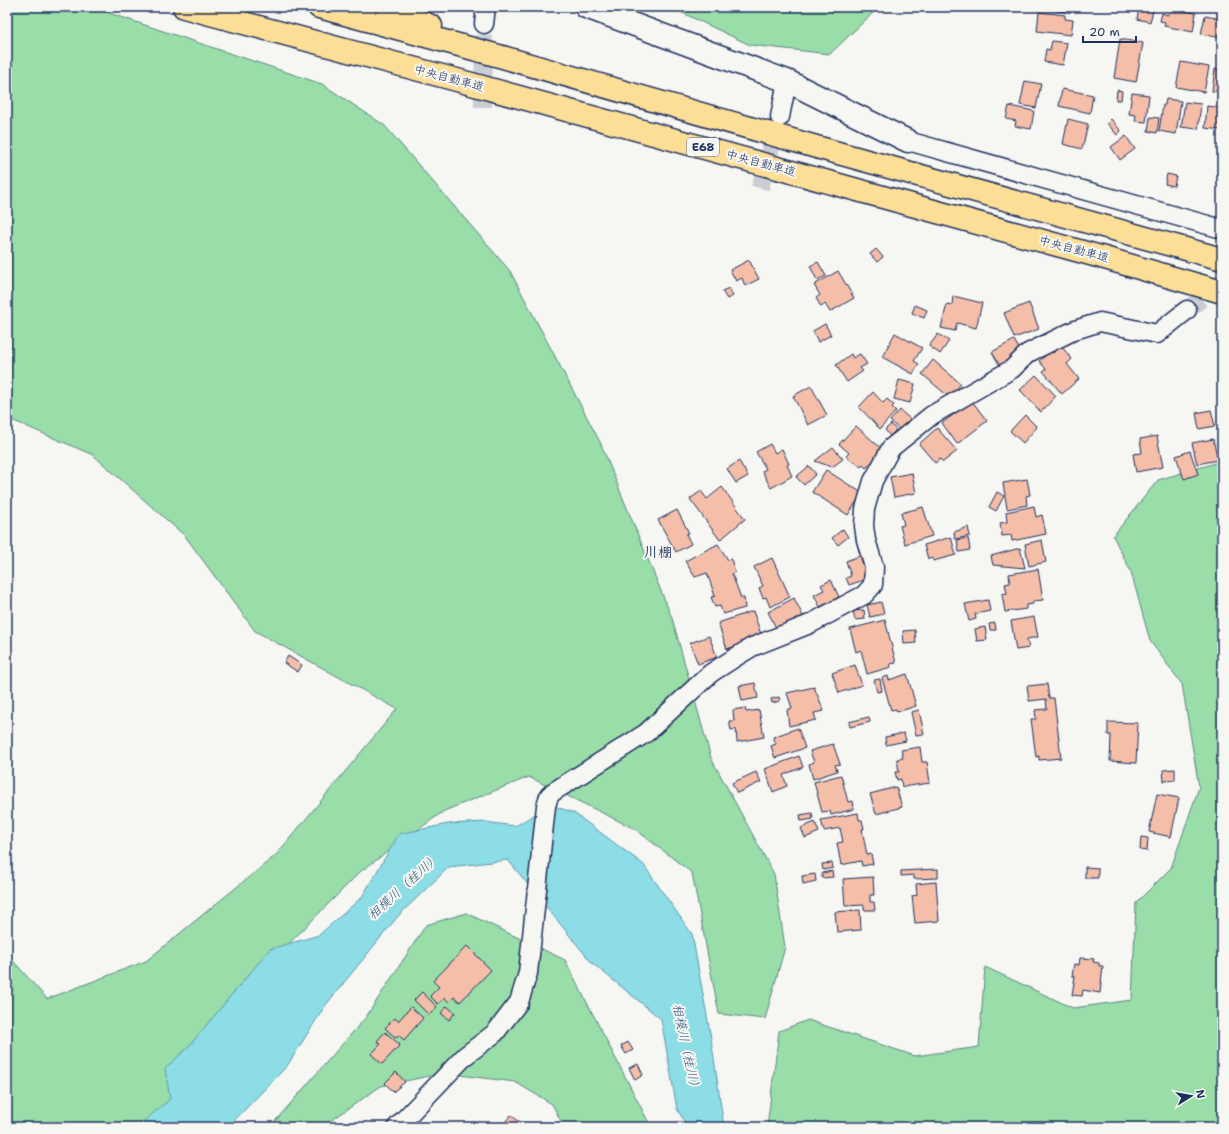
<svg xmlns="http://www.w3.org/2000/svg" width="1229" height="1134" font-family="'Shantell Sans','Klee One',sans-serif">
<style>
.green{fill:#99dda9;stroke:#5a8684}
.water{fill:#8cdde5;stroke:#5f97af}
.building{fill:#f5bea9;stroke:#1b2f5e}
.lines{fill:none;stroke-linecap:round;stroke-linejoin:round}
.minor-tunnel{stroke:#caced4;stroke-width:18;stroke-dasharray:18 9;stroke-linecap:butt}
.minor-casing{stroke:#1b2f5e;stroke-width:21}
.tertiary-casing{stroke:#1b2f5e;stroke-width:25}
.motorway-casing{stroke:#1b2f5e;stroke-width:25}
.minor{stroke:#f6f6f2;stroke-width:18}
.tertiary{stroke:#f6f6f2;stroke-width:22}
.motorway{stroke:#fdde96;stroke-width:22}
.labels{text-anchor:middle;stroke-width:4;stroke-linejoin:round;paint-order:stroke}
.shield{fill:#f6f6f2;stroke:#5d6b8a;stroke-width:1}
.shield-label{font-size:11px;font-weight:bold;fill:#1b2f5e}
.street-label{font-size:12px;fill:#1b2f5e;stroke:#f6f6f2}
.water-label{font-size:13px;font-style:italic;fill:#375a80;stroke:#f6f6f2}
.quarter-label{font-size:14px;font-weight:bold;fill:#1b2f5e;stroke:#f6f6f2}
</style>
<rect width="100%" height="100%" fill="#f6f6f2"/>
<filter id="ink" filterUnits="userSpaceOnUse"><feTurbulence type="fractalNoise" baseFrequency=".025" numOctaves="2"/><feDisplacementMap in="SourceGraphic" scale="8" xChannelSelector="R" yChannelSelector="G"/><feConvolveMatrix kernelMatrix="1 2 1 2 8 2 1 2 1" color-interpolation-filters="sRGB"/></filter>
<g filter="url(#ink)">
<path class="green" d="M 7,7 L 91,7 L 322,84 L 384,125 L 510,271 L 600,442 L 672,618 L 711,758 L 774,874 L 785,947 L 765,1019 L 719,1014 L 692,873 L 635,829 L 529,777 L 444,811 L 361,871 L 242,991 L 190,1127 L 7,1127 L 7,954 L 47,999 L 146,961 L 276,855 L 397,709 L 255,631 L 185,536 L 93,455 L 7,418 Z
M 670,7 L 879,7 L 830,54 L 750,45 Z
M 1222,461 L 1222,1127 L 767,1127 L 779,1031 L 808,1020 L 915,1056 L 979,1047 L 985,967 L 1073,1008 L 1132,1000 L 1136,903 L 1171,868 L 1199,787 L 1182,684 L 1150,641 L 1131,572 L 1113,536 L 1158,480 Z
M 466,913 L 565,960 L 651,1127 L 564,1127 L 552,1104 L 515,1082 L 444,1073 L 381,1086 L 322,1127 L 270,1127 L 366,1017 L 426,925 Z"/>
<path class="water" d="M 552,805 L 574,813 L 643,864 L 692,934 L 711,1038 L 724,1127 L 688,1127 L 677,1109 L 661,1019 L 592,963 L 508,860 L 449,867 L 399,915 L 325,1006 L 287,1066 L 228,1127 L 137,1127 L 170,1099 L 165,1069 L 189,1046 L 270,949 L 319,935 L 362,897 L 399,834 L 448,824 L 485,822 L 515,826 Z"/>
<path class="building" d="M 1047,7 L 1066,7 L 1065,12 L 1046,9 Z
M 1136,7 L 1154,7 L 1150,22 L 1137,19 L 1139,8 Z
M 1169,8 L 1196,13 L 1193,32 L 1164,26 L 1165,22 L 1160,21 L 1162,13 L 1168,15 Z
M 1039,12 L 1065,15 L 1065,19 L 1073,20 L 1071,35 L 1037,31 Z
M 1205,16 L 1222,19 L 1222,38 L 1201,34 Z
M 1120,39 L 1143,43 L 1136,82 L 1114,78 Z
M 1052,41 L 1067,43 L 1063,65 L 1044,62 L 1046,49 L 1050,50 Z
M 1181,62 L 1209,67 L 1204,92 L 1176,87 Z
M 1215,69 L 1222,70 L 1222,92 L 1212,91 Z
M 1025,81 L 1041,84 L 1036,108 L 1020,105 Z
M 1062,89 L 1093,95 L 1090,113 L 1059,106 Z
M 1117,90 L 1122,91 L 1121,100 L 1116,100 Z
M 1132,93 L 1149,95 L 1146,122 L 1135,121 L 1136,115 L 1129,114 Z
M 1166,99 L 1181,101 L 1176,134 L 1159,131 L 1163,105 L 1165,105 Z
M 1185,102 L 1201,104 L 1198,129 L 1181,127 Z
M 1009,106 L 1034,111 L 1031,129 L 1015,126 L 1016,121 L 1006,119 Z
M 1207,106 L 1222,108 L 1221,130 L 1205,128 Z
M 1150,117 L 1159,118 L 1157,133 L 1148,131 Z
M 1068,119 L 1088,124 L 1082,149 L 1063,144 Z
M 1111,119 L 1121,131 L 1117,135 L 1107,123 Z
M 1126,136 L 1135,149 L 1120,160 L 1111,147 Z
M 1167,174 L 1176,176 L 1174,186 L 1165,184 Z
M 876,249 L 883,257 L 877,262 L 870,254 Z
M 749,260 L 759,279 L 745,286 L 742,278 L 736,281 L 730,270 Z
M 818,262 L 826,276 L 817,280 L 810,266 Z
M 838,271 L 854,298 L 830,312 L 825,304 L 821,307 L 816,298 L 820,295 L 814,285 Z
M 729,288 L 733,296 L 727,299 L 722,291 Z
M 953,296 L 982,303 L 976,328 L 957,323 L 955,331 L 941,328 L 947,304 L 952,305 Z
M 1029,303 L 1039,329 L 1014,338 L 1004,313 Z
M 915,305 L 927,310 L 924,318 L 912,313 Z
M 825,324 L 831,335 L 818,342 L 813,331 Z
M 895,333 L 922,348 L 914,361 L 919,364 L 913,374 L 882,357 Z
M 938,334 L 949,341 L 940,354 L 929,346 Z
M 1014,340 L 1022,354 L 1000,366 L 992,352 Z
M 1061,346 L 1072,359 L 1067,364 L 1079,379 L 1062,394 L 1043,371 L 1046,369 L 1039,361 L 1051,351 L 1053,353 Z
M 851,354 L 853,358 L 860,354 L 867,364 L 860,368 L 863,371 L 847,382 L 836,365 Z
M 933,360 L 961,384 L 949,397 L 922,374 Z
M 1036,375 L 1056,396 L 1041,412 L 1020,390 Z
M 899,380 L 915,384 L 910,403 L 894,399 Z
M 811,386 L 827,415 L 808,425 L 793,396 Z
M 873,392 L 883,403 L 887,399 L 894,405 L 892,407 L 896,411 L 880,429 L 859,407 Z
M 972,401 L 987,421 L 957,444 L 942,423 Z
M 900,410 L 910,419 L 900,430 L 890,421 Z
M 1211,410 L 1215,426 L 1199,429 L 1196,413 Z
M 1025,415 L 1037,427 L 1023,443 L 1010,431 Z
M 891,424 L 896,430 L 890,436 L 885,430 Z
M 856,426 L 883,450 L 866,468 L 863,465 L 861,467 L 854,461 L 853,462 L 846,456 L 849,453 L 839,444 Z
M 937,428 L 957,451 L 943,462 L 940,459 L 935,463 L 919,444 Z
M 1157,436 L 1163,467 L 1136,472 L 1133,454 L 1142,453 L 1140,439 Z
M 1213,439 L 1218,460 L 1197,464 L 1192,443 Z
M 770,444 L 775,453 L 782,449 L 789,464 L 787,465 L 792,476 L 771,488 L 762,471 L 766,469 L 756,452 Z
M 833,447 L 843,459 L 832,467 L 815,461 Z
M 1190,451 L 1198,474 L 1184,479 L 1176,456 Z
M 739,461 L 748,476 L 736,483 L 727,469 Z
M 809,466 L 816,474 L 804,485 L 796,477 Z
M 826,470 L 862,493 L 848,515 L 812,492 Z
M 912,473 L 916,493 L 894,497 L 890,477 Z
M 1027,479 L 1030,495 L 1026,496 L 1027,505 L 1007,509 L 1003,483 Z
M 722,487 L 745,519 L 720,540 L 690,499 L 701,491 L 707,499 Z
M 997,492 L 1004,496 L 996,511 L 989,507 Z
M 1034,506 L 1036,517 L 1042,515 L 1046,534 L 1012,541 L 1011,535 L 1002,536 L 1000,523 L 1007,522 L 1006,512 Z
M 923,507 L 932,536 L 905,544 L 900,526 L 904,525 L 901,513 Z
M 677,510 L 689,533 L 686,534 L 691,544 L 676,552 L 658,520 Z
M 968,527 L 970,536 L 955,539 L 954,532 Z
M 843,529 L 848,537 L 838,545 L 832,538 Z
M 951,537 L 956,555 L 933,561 L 933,558 L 928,559 L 924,545 Z
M 968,538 L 970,550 L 959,552 L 957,540 Z
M 1042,540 L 1046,562 L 1029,566 L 1025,544 Z
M 718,544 L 728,560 L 731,559 L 735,572 L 732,574 L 741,598 L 744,598 L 745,608 L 723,614 L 720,606 L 715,607 L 711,597 L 715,596 L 707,573 L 695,577 L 685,561 Z
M 1020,548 L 1025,568 L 993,565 L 991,556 Z
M 862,555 L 868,570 L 863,572 L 866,579 L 849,585 L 846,578 L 851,576 L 846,561 Z
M 772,558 L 790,597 L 770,607 L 766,597 L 763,598 L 759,588 L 763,586 L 754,567 Z
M 1038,569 L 1043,600 L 1033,601 L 1033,604 L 1026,605 L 1026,609 L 1005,612 L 1002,594 L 1007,593 L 1005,584 L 1010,583 L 1009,574 Z
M 831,580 L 839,597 L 820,607 L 814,595 L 824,590 L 821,585 Z
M 794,598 L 803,616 L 777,630 L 768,612 Z
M 988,600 L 990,611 L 975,614 L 976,619 L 969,621 L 965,604 Z
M 881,602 L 884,614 L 870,617 L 867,605 Z
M 864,610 L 865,619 L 855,620 L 853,611 Z
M 753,611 L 762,637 L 727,649 L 718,623 Z
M 1034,617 L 1038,637 L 1027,639 L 1029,648 L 1016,650 L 1011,621 Z
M 885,620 L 896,663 L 890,664 L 891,667 L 867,674 L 861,650 L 856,652 L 850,629 Z
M 995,623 L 996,630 L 990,630 L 989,624 Z
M 985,627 L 987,640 L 977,641 L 975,629 Z
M 915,630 L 916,643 L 904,644 L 903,631 Z
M 709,636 L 717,657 L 698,664 L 690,643 Z
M 288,656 L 302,665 L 298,672 L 284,663 Z
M 855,665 L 862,685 L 839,693 L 832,673 Z
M 907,674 L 916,706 L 897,712 L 896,709 L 891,710 L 882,678 L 888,676 L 889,680 Z
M 880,679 L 882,691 L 877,692 L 874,680 Z
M 755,683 L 758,698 L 742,701 L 739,686 Z
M 1047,684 L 1049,698 L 1054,698 L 1061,758 L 1039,760 L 1039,756 L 1036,757 L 1031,719 L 1036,719 L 1035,710 L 1047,709 L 1046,699 L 1029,701 L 1027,686 Z
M 814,687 L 824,711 L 814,713 L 816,720 L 789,726 L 787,710 L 792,708 L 787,693 Z
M 779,697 L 780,701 L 772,703 L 771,699 Z
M 745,708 L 746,712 L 759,710 L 764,737 L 737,742 L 736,729 L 731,730 L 729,721 L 734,721 L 733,710 Z
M 919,710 L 924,734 L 916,735 L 911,712 Z
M 869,717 L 870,722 L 850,727 L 849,722 Z
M 1108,722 L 1138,723 L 1136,763 L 1110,761 L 1111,735 L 1108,735 Z
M 798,728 L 805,748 L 775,758 L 771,746 L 776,744 L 773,737 Z
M 904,733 L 906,741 L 886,745 L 885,737 Z
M 833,744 L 840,764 L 835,765 L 837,771 L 813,779 L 809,764 L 814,762 L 810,751 Z
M 920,747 L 922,762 L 927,762 L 930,783 L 902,787 L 901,779 L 897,780 L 895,772 L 899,772 L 897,759 L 903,758 L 901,750 Z
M 799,756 L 803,767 L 783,775 L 787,786 L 773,792 L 765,769 Z
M 1175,769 L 1175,780 L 1164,781 L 1163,770 Z
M 756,772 L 761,782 L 737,793 L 732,783 Z
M 841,775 L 848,802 L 853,801 L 854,809 L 831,815 L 830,811 L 822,812 L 814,782 Z
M 896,787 L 902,807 L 876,814 L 870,794 Z
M 1157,794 L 1179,798 L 1171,837 L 1149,832 Z
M 812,813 L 813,819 L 801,821 L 800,815 Z
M 858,813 L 859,820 L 862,820 L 864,829 L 862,829 L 867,855 L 871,854 L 873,864 L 862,866 L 861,861 L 841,865 L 837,843 L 843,842 L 840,828 L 824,831 L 821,820 Z
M 815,822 L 819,832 L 805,838 L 801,828 Z
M 1141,837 L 1148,838 L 1147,851 L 1140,850 Z
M 832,863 L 833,868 L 823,870 L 822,864 Z
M 1085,867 L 1098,868 L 1098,878 L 1085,878 Z
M 938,869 L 938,878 L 914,879 L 914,875 L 901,876 L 901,871 Z
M 832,871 L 833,877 L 822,878 L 822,873 Z
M 815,874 L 816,881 L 803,884 L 802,876 Z
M 873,877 L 874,895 L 870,895 L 870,902 L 874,902 L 875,910 L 864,910 L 864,905 L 845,906 L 843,879 Z
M 936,882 L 939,921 L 915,923 L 912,896 L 917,895 L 916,884 Z
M 860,910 L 861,930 L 837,932 L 835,912 Z
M 467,946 L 491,970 L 460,1002 L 454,997 L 449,1002 L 445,998 L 438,1004 L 430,996 L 439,987 L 433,981 Z
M 1080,958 L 1094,959 L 1093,962 L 1099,963 L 1099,966 L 1103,966 L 1100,993 L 1083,990 L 1082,996 L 1072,995 L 1075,976 L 1072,976 L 1074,964 L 1079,965 Z
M 422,992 L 437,1007 L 429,1015 L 414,1000 Z
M 447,1006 L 455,1013 L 449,1020 L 441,1013 Z
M 411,1007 L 423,1018 L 404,1040 L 398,1035 L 396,1038 L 385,1028 L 395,1018 L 398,1021 Z
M 385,1032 L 400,1045 L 382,1064 L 371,1054 L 381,1044 L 377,1041 Z
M 628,1042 L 633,1050 L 626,1054 L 621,1046 Z
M 638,1064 L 643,1075 L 635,1080 L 629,1068 Z
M 396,1072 L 405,1082 L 393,1092 L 385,1083 Z
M 511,1115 L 526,1127 L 501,1127 Z"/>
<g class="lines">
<path class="minor-tunnel" d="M 483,107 L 484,24
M 760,188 L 778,121
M 1187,310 L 1221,283"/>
<g class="minor-casing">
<path id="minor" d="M 484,24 L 486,7
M 780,117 L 787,81
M 908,141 L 1222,229
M 397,1127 L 465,1056 L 495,1033 L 519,1002 L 528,973 L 546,806 L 549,796 L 553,792 L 646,733 L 711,673 L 739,655 L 752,647 L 810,624 L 864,595 L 873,585 L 874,567 L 866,540 L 864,526 L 865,509 L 873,481 L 891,448 L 932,415 L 1012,369 L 1028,353 L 1075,330 L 1100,322 L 1157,334 L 1187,310"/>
</g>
<g class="tertiary-casing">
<path id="tertiary" d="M 586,7 L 787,81 L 908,141"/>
</g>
<g class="motorway-casing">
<path id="motorway" d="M 184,7 L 457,80 L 1101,257 L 1222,292
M 319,7 L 499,56 L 820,148 L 1222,259
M 388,7 L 431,26"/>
</g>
<use href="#minor" class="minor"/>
<use href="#tertiary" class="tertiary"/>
<use href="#motorway" class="motorway"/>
</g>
</g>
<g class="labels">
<rect class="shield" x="687" y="138" width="32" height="18" rx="3"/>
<g class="shield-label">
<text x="703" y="151">E68</text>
</g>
<g class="street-label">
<text transform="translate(449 78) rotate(15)" y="4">中央自動車道</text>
<text transform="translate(761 163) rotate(15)" y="4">中央自動車道</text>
<text transform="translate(1074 249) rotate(15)" y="4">中央自動車道</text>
</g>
<g class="water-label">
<text transform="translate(403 886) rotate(-42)" y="5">相模川（桂川）</text>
<text transform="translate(687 1048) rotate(78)" y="5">相模川（桂川）</text>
</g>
<g class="quarter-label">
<text x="658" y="557">川棚</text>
</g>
</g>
<rect width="1229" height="1134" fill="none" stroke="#f6f6f2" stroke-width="24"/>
<rect x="12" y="12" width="1205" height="1110" fill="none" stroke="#1b2f5e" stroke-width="1.5" filter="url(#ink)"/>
<g transform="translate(1191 1096) rotate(79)" stroke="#f6f6f2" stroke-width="3" paint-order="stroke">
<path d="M0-3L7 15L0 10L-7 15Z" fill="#1b2f5e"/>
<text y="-6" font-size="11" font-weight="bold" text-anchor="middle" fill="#1b2f5e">N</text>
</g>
<path d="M1083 36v6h53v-6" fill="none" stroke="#1b2f5e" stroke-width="2"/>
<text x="1089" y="36" font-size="12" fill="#1b2f5e" stroke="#f6f6f2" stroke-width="3" paint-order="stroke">20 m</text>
</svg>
